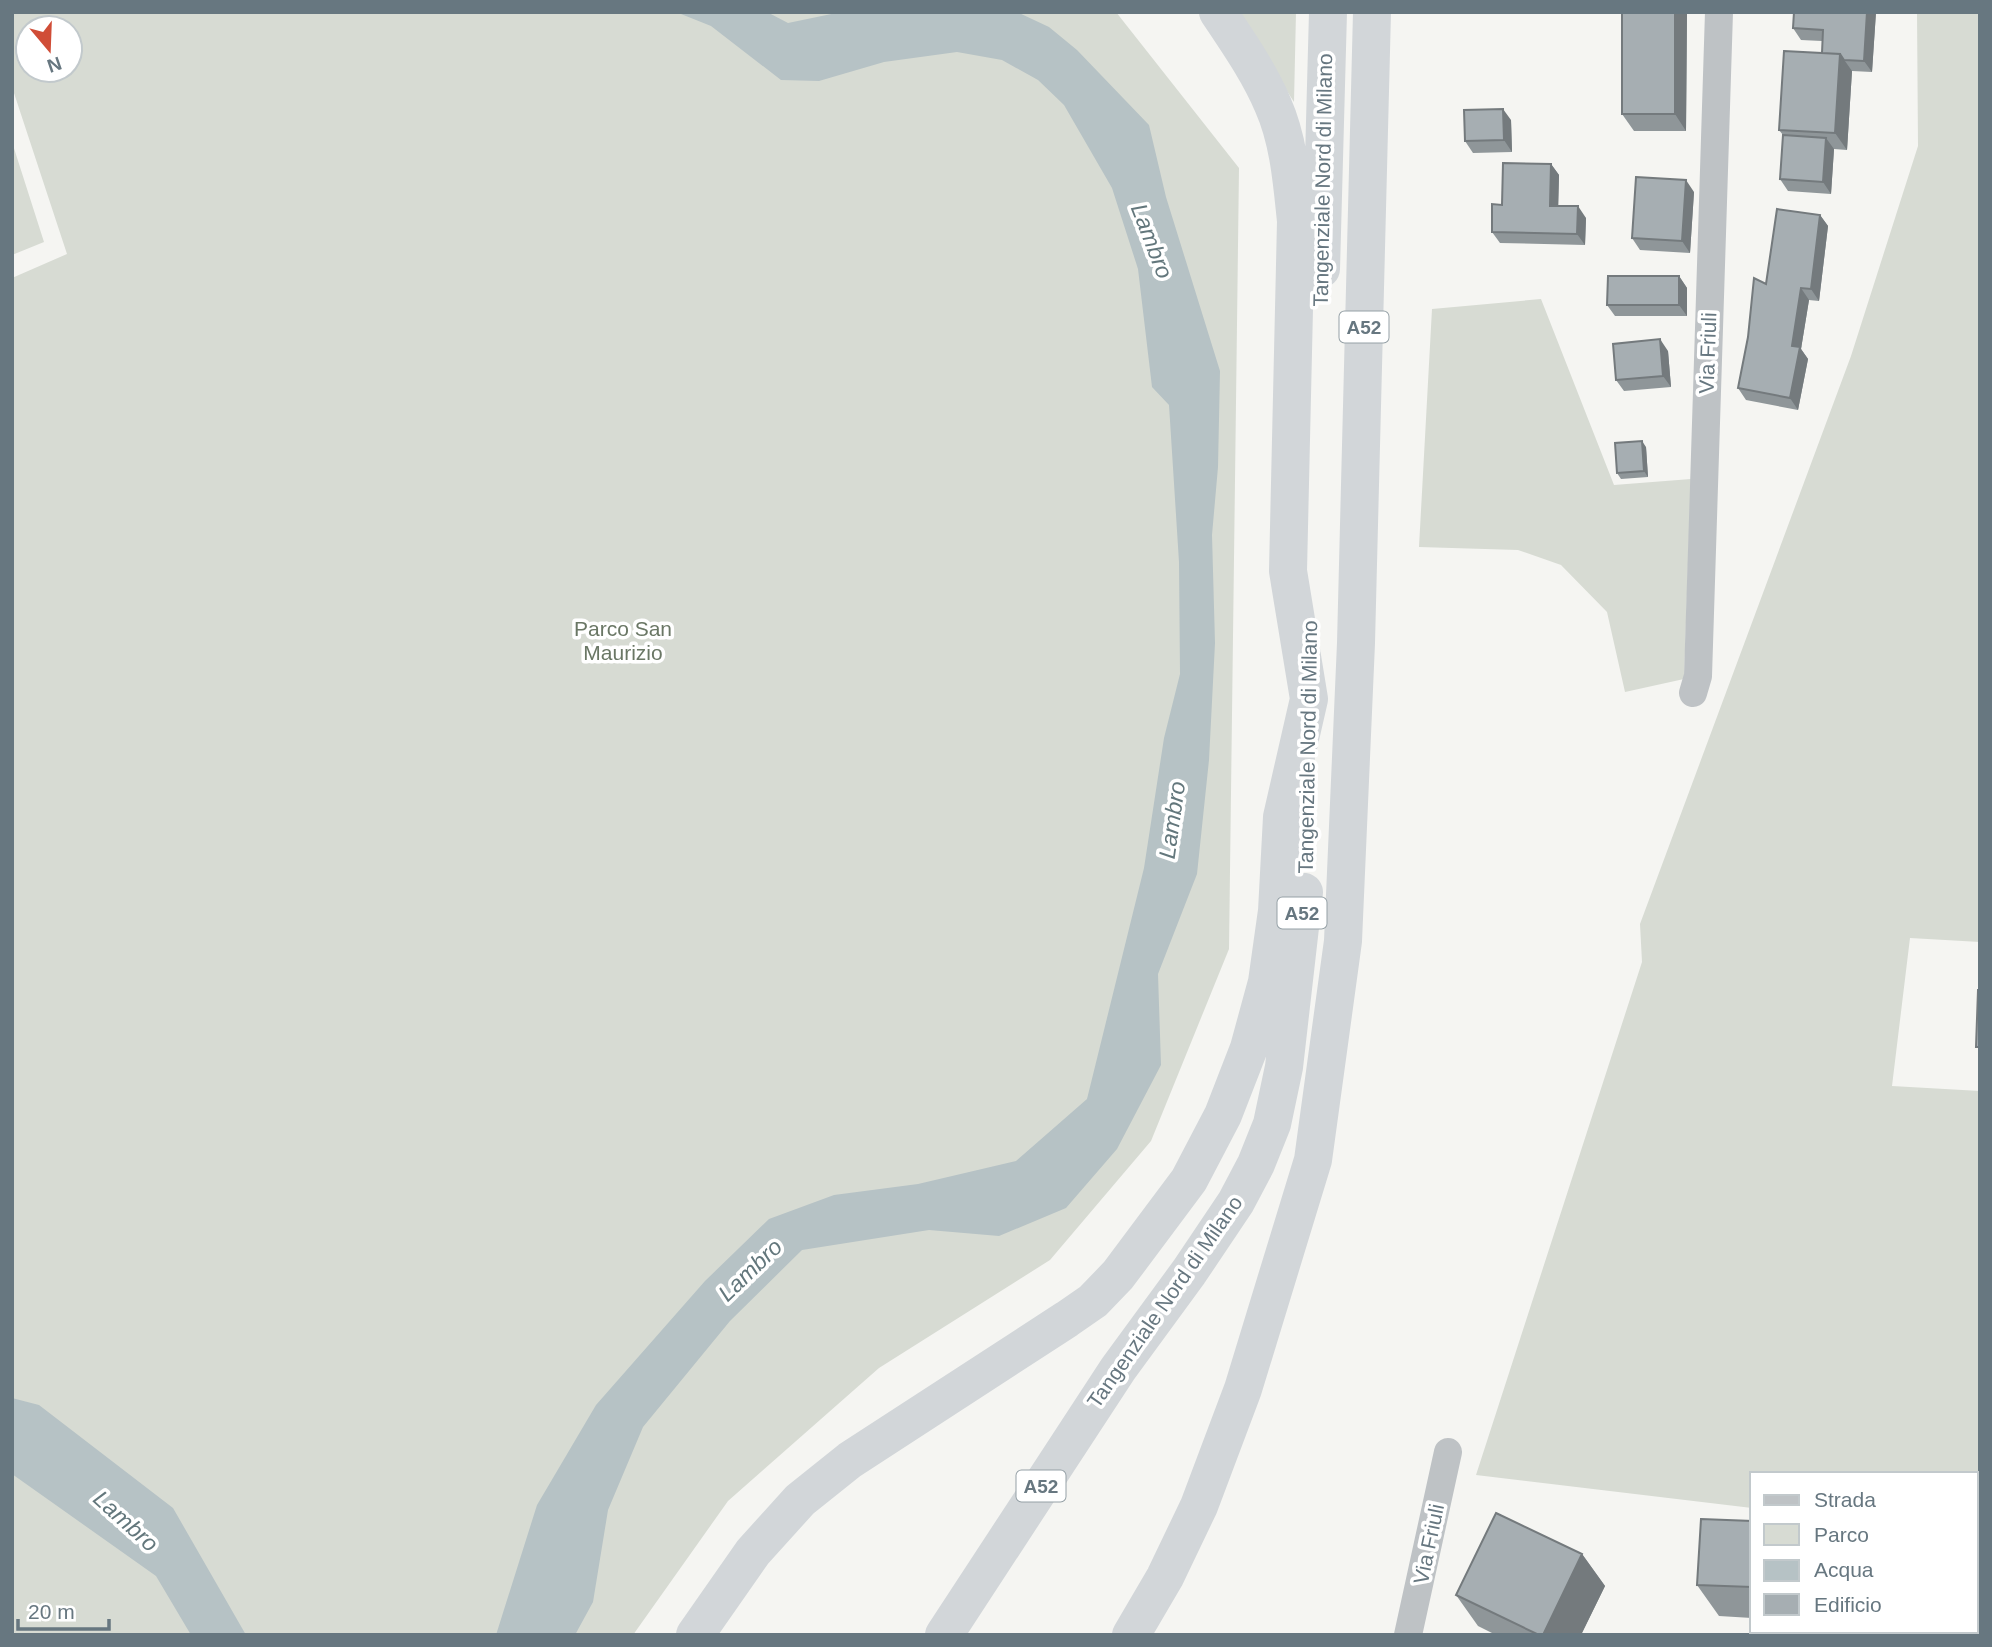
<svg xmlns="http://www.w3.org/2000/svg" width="1992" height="1647" font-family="Helvetica,sans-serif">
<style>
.green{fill:#d7dbd3;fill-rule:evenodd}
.water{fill:#b6c2c5}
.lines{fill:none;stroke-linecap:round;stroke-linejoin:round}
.minor{stroke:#bec2c5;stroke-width:28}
.motorway{stroke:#d2d6d9;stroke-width:38}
.wall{fill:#8f9699}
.shaded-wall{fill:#747a7d}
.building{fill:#a6aeb2;stroke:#747a7d;stroke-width:2}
.labels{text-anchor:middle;stroke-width:7;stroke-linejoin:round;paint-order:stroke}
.shield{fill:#fff;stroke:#95a0a6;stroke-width:2}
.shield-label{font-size:19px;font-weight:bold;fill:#677780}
.street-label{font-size:21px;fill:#677780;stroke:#fff}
.park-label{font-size:21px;fill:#6a7765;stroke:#fff}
.water-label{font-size:23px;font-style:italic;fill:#63777c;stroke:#fff}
</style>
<rect width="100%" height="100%" fill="#f5f5f2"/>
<path class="green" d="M 12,12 L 1116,12 L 1239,168 L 1229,949 L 1151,1141 L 1050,1260 L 879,1368 L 728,1501 L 633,1635 L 12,1635 L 12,278 L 67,254 L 12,87 ZM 28,28 L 70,28 L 70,70 L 28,70 Z
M 1236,12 L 1296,12 L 1294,102 Z
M 1917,12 L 1980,12 L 1980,942 L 1910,938 L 1892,1086 L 1980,1091 L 1980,1535 L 1976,1534 L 1976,1474 L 1752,1474 L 1752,1508 L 1476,1475 L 1642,962 L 1640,924 L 1851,356 L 1918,146 Z
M 12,142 L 44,242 L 12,255 Z
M 1541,299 L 1614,485 L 1691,479 L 1684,679 L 1625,692 L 1607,612 L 1561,565 L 1518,550 L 1419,547 L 1432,309 Z"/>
<path class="water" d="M 676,12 L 767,12 L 788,23 L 841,12 L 1017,12 L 1049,27 L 1077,50 L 1149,125 L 1166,197 L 1220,371 L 1218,467 L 1212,535 L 1215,643 L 1209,760 L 1197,874 L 1158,974 L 1161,1065 L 1117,1149 L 1066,1208 L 999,1236 L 929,1230 L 802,1250 L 730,1321 L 643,1427 L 608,1510 L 593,1602 L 575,1635 L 496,1635 L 537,1505 L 596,1405 L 705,1281 L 769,1219 L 834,1195 L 918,1184 L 1016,1161 L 1087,1099 L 1144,868 L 1164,738 L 1180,674 L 1179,562 L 1169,405 L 1152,387 L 1138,269 L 1112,188 L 1064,105 L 1038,80 L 1002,60 L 957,52 L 884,62 L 819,81 L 781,80 L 711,26 Z
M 12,1398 L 39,1405 L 173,1508 L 246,1635 L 191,1635 L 156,1576 L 12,1474 Z"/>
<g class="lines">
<path class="minor" d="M 1693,693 L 1698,676 L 1719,12
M 1408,1635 L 1448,1452"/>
<path class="motorway" d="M 1321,269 L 1328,12
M 695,1635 L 753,1552 L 800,1500 L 850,1460 L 1067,1319 L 1093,1301 L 1118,1275 L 1189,1180 L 1223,1115 L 1249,1048 L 1267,982 L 1277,911 L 1282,817 L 1309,699 L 1288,571 L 1296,221 C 1292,183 1289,141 1273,105 C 1259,72 1238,42 1218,12
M 944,1635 L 1118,1369 L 1189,1272 L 1236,1202 L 1256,1164 L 1272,1124 L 1284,1067 L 1304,892
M 1131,1635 L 1165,1577 L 1199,1506 L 1243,1389 L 1313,1160 L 1343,941 L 1356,643 L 1372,12"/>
</g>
<path class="wall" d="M 1622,12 L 1687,12 L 1686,131 L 1634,131 L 1622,114 Z
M 1794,12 L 1876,12 L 1872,72 L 1852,71 L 1847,150 L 1834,149 L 1831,194 L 1788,191 L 1780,179 L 1783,135 L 1779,130 L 1822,53 L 1822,41 L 1801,40 L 1793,28 Z
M 1511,120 L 1512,152 L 1473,153 L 1465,141 Z
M 1551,164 L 1559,175 L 1558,206 L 1586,218 L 1585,245 L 1500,243 L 1492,232 L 1502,205 Z
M 1694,192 L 1690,253 L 1640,250 L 1632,238 Z
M 1820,215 L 1828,226 L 1819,301 L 1809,300 L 1801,349 L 1808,359 L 1798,410 L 1746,400 L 1738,388 L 1766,284 Z
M 1679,276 L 1687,288 L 1687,316 L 1615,316 L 1607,305 Z
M 1668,351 L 1671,387 L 1624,391 L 1616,380 Z
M 1646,447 L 1648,477 L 1621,479 L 1617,473 Z
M 1752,1521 L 1752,1618 L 1719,1616 L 1697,1585 Z
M 1582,1554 L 1605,1586 L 1581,1635 L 1496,1635 L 1478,1626 L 1456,1595 Z"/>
<path class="shaded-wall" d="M 1675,12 L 1687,12 L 1686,131 L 1675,114 Z
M 1867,12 L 1876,12 L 1872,72 L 1864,61 Z
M 1840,54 L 1852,71 L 1847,150 L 1835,133 Z
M 1503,109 L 1511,120 L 1512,152 L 1504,140 Z
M 1826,138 L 1834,149 L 1831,194 L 1823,182 Z
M 1551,164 L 1559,175 L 1558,217 L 1550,206 Z
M 1686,180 L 1694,192 L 1690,253 L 1682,241 Z
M 1578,206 L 1586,218 L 1585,245 L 1577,234 Z
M 1820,215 L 1828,226 L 1819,301 L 1811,289 Z
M 1679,276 L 1687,288 L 1687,316 L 1679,305 Z
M 1801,288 L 1809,300 L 1801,349 L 1808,359 L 1798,410 L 1790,398 L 1792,346 Z
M 1660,339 L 1668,351 L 1671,387 L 1663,376 Z
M 1642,441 L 1646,447 L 1648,477 L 1644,471 Z
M 1582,1554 L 1605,1586 L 1581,1635 L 1543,1635 Z"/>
<path class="building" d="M 1622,12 L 1675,12 L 1675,114 L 1622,114 Z
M 1794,12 L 1867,12 L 1864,61 L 1844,60 L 1840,54 L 1822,53 L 1823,30 L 1793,28 Z
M 1784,51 L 1840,54 L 1835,133 L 1779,130 Z
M 1503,109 L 1504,140 L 1465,141 L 1464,110 Z
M 1783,135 L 1826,138 L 1823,182 L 1780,179 Z
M 1503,163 L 1551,164 L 1550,206 L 1578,206 L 1577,234 L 1492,232 L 1492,204 L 1502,205 Z
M 1636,177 L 1686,180 L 1682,241 L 1632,238 Z
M 1777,209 L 1820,215 L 1811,289 L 1801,288 L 1792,346 L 1800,347 L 1790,398 L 1738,388 L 1748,337 L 1754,278 L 1766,284 Z
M 1608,276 L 1679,276 L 1679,305 L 1607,305 Z
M 1660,339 L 1663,376 L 1616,380 L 1613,344 Z
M 1642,441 L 1644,471 L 1617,473 L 1615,443 Z
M 1978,990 L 1980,990 L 1980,1047 L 1976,1047 Z
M 1496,1513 L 1582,1554 L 1543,1635 L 1539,1635 L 1456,1595 Z
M 1701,1519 L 1752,1521 L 1752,1587 L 1697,1585 Z"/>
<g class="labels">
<g class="shield">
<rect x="1339.5" y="311.5" width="49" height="31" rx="5"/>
<rect x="1277.5" y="897.5" width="49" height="31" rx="5"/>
<rect x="1016.5" y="1470.5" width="49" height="31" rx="5"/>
</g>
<g class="shield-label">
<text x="1364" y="334">A52</text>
<text x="1302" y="920">A52</text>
<text x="1041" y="1493">A52</text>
</g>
<g class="street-label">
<text transform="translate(1323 180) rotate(-89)" y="7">Tangenziale Nord di Milano</text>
<text transform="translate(1708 353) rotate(-88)" y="7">Via Friuli</text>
<text transform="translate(1308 747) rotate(-89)" y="7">Tangenziale Nord di Milano</text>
<text transform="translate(1165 1302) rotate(-55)" y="7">Tangenziale Nord di Milano</text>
<text transform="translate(1429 1544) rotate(-78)" y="7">Via Friuli</text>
</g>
<g class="park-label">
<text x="623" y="636">Parco San<tspan x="623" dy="24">Maurizio</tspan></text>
</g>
<g class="water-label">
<text transform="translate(1152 241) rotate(69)" y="8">Lambro</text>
<text transform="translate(1172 820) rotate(-82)" y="8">Lambro</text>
<text transform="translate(750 1270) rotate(-44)" y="8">Lambro</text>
<text transform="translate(126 1521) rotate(42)" y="8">Lambro</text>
</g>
</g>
<rect width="1992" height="1647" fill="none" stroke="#677780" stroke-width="28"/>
<rect x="1750" y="1472" width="228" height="161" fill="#ffffff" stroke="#c2c9cc" stroke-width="2"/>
<rect x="1764" y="1495" width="35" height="10" fill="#bec2c5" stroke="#c2c9cc" stroke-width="2"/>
<text x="1814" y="1507" font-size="21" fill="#677780">Strada</text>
<rect x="1764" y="1524" width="35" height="21" fill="#d7dbd3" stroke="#c2c9cc" stroke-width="2"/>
<text x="1814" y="1542" font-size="21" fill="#677780">Parco</text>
<rect x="1764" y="1560" width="35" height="21" fill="#b6c2c5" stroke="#c2c9cc" stroke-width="2"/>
<text x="1814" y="1577" font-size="21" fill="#677780">Acqua</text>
<rect x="1764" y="1594" width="35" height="21" fill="#a6aeb2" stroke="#c2c9cc" stroke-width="2"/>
<text x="1814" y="1612" font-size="21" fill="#677780">Edificio</text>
<g transform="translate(49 49) rotate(161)"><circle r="33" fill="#ffffff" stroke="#c2c9cc" stroke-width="2"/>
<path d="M0-5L12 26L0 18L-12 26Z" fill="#d04d37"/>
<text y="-10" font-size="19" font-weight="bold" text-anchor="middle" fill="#677780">N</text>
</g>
<path d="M18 1619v10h91v-10" fill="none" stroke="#677780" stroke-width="3.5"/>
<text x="28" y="1619" font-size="21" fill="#677780" stroke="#ffffff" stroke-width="5" paint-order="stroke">20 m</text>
</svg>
